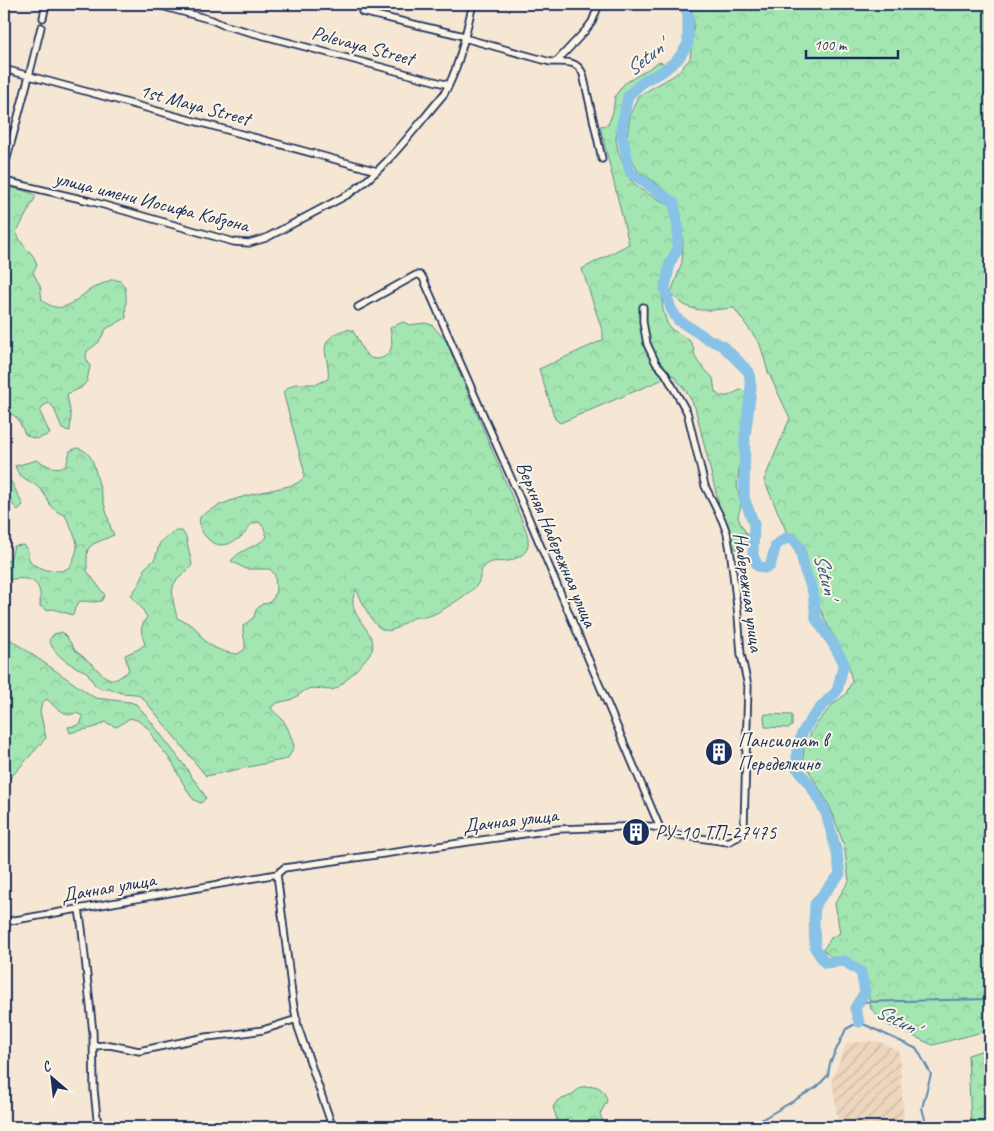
<svg xmlns="http://www.w3.org/2000/svg" width="994" height="1131" font-family="Caveat,sans-serif">
<style>
.industrial{fill:url(#industrial-furrows)}
.forest{fill:url(#forest-crowns);stroke:#5f8a88}
.garden{fill:#a3e6b1;stroke:#5f8a88}
.lines{fill:none;stroke-linecap:round;stroke-linejoin:round}
.stream{stroke:#5c87b0;stroke-width:2}
.river{stroke:#88c2e7;stroke-width:11}
.street-casing{stroke:#1b2f5e;stroke-width:9}
.street{stroke:#fcf5e5;stroke-width:5.5}
.labels{text-anchor:middle;stroke-width:4;stroke-linejoin:round;paint-order:stroke}
.street-label{font-size:20px;fill:#1b2f5e;stroke:#fcf5e5}
.poi-label{font-size:20px;fill:#1b2f5e;stroke:#fcf5e5;text-anchor:start}
.water-label{font-size:21px;font-style:italic;fill:#365480;stroke:#fcf5e5}
</style>
<defs>
<pattern id="industrial-furrows" width="10" height="10" patternUnits="userSpaceOnUse" patternTransform="scale(1.25)"><rect width="10" height="10" fill="#edd6bd"/><path d="M-1 1l2-2M0 10L10 0M9 11l2-2" fill="none" stroke="#cbb8a5"/></pattern>
<pattern id="forest-crowns" width="20" height="18" patternUnits="userSpaceOnUse" patternTransform="scale(1.25)"><rect width="20" height="18" fill="#a3e6b1"/><path d="M2 6a3 3 0 1 1 6 0M12 15a3 3 0 1 1 6 0" fill="none" stroke="#8cc69b"/></pattern>
</defs>
<rect width="100%" height="100%" fill="#f5e7d3"/>
<filter id="ink" filterUnits="userSpaceOnUse"><feTurbulence type="fractalNoise" baseFrequency=".02" numOctaves="2"/><feDisplacementMap in="SourceGraphic" scale="10" xChannelSelector="R" yChannelSelector="G"/><feConvolveMatrix kernelMatrix="1 2 1 2 8 2 1 2 1" color-interpolation-filters="sRGB"/></filter>
<g filter="url(#ink)">
<path class="industrial" d="M 878,1041 L 899,1051 L 904,1122 L 889,1127 L 824,1127 L 838,1123 L 832,1079 L 847,1043 Z"/>
<path class="forest" d="M 688,4 L 990,4 L 990,1030 L 933,1045 L 888,1025 L 871,1009 L 865,974 L 846,958 L 831,957 L 823,950 L 831,938 L 840,933 L 835,903 L 849,881 L 844,845 L 830,807 L 803,761 L 804,746 L 815,726 L 833,704 L 845,695 L 852,682 L 848,663 L 824,618 L 764,480 L 790,418 L 768,372 L 760,344 L 734,308 C 708,310 690,316 671,293 L 682,262 L 683,244 L 681,215 L 669,194 L 656,183 L 638,171 L 629,155 L 627,137 L 630,115 L 638,96 L 675,75 L 690,59 L 694,23 Z
M 659,62 L 666,64 L 660,69 L 636,85 L 627,94 L 617,125 L 616,140 L 619,154 L 630,179 L 640,189 L 670,206 L 673,212 L 675,220 L 676,241 L 661,282 L 663,310 L 667,323 L 671,329 L 689,340 L 693,346 L 695,356 L 698,362 L 713,378 L 715,392 L 720,396 L 728,396 L 740,390 L 747,391 L 749,398 L 742,441 L 737,487 L 741,502 L 740,509 L 738,516 L 740,523 L 747,534 L 748,541 L 743,547 L 736,549 L 730,546 L 728,542 L 695,407 L 686,391 L 673,375 L 560,423 L 555,419 L 539,369 L 603,340 L 603,333 L 582,269 L 629,244 L 600,126 L 608,125 L 613,112 L 615,96 L 624,84 Z
M 4,186 C 14,189 28,190 36,196 L 20,226 L 16,232 C 18,236 20,240 22,243 C 28,252 34,253 37,265 L 33,272 L 40,286 L 42,300 C 61,316 72,303 88,291 C 95,286 105,283 113,279 C 116,280 119,280 121,282 C 130,289 124,308 126,318 L 106,329 L 98,343 L 87,351 L 86,358 L 90,366 L 87,381 L 81,388 L 67,394 L 71,417 L 70,431 L 62,429 L 54,408 L 49,403 L 43,406 L 40,412 L 50,434 L 37,439 L 30,437 L 25,434 L 18,419 L 12,414 L 6,418 L 4,418 Z
M 403,322 L 410,325 L 425,323 L 432,325 L 447,342 L 454,360 L 520,516 C 524,526 533,542 525,552 C 522,556 513,560 508,561 C 500,563 494,559 486,565 C 478,571 482,578 477,585 C 472,592 438,614 429,616 C 423,618 417,616 411,619 C 401,623 396,633 384,630 C 371,626 363,601 356,590 C 342,615 379,631 372,650 C 369,657 342,686 335,689 C 327,692 316,686 308,689 C 302,691 298,697 292,699 C 283,703 280,700 271,707 C 275,715 277,713 282,719 C 288,726 291,737 294,746 L 291,753 L 287,759 L 206,776 L 143,698 L 136,694 L 121,693 L 109,688 L 101,689 L 95,685 L 87,672 C 72,666 55,657 49,640 L 54,634 L 62,632 L 67,637 L 75,650 L 93,665 L 104,676 L 110,679 L 117,679 L 129,671 L 125,655 L 139,649 L 145,644 C 141,632 139,628 147,617 L 141,607 L 135,601 L 131,595 C 137,587 143,581 144,569 L 155,559 L 159,545 L 163,539 L 175,531 L 182,531 L 186,537 L 192,565 C 187,572 183,574 177,580 C 168,589 175,607 177,618 C 183,621 190,623 195,628 C 199,632 201,637 205,641 C 214,649 226,653 238,654 L 245,649 C 246,640 242,635 243,626 L 254,617 L 256,610 L 262,604 L 269,603 L 274,597 L 276,590 L 275,575 L 270,569 L 246,569 L 231,561 C 240,549 257,547 267,537 L 264,528 L 259,522 C 245,525 251,529 242,536 C 239,539 232,542 228,544 C 212,549 197,532 200,517 C 226,497 261,493 293,485 L 299,482 L 304,477 L 304,470 L 283,392 L 289,387 L 295,384 L 317,384 L 328,379 C 331,359 315,345 337,333 C 343,330 346,329 352,330 C 358,337 360,348 366,354 C 373,363 388,359 391,348 C 393,342 391,335 390,328 L 396,325 Z
M 77,448 C 86,450 89,454 93,462 L 111,529 L 114,535 L 93,544 L 88,549 L 87,556 L 87,571 L 105,595 L 101,601 C 94,603 87,601 80,601 L 75,608 L 73,615 L 53,609 L 47,610 L 40,606 C 40,601 41,594 39,589 C 34,575 16,579 4,580 L 4,562 L 10,560 L 14,546 L 23,545 L 28,550 L 28,557 L 32,564 L 46,570 L 62,571 L 70,567 L 76,553 L 77,546 L 76,539 L 65,515 C 47,509 51,501 41,490 C 31,479 20,481 15,466 L 37,460 C 48,466 54,470 66,466 L 70,451 Z
M 4,476 L 12,483 L 23,505 L 18,510 L 13,505 L 7,492 L 4,491 Z
M 4,635 L 95,698 L 130,702 L 136,704 L 146,715 L 187,769 L 190,775 L 199,786 L 206,798 L 201,803 L 194,800 L 190,795 L 179,776 L 173,763 L 155,741 L 148,728 L 137,720 L 130,718 L 117,727 L 104,722 C 96,730 81,729 70,733 L 68,727 L 75,726 L 81,723 L 83,716 L 76,713 L 69,715 L 67,714 L 56,708 L 47,699 L 42,703 L 40,711 L 46,738 L 4,785 L 4,704 L 10,699 L 9,693 L 4,690 Z
M 990,1048 L 990,1127 L 971,1127 L 968,1055 Z
M 595,1086 C 603,1089 605,1093 607,1101 L 600,1114 L 605,1127 L 554,1127 L 557,1120 L 553,1107 L 557,1101 L 570,1096 L 581,1087 Z"/>
<path class="garden" d="M 765,714 L 792,715 L 792,726 L 789,728 L 765,727 L 764,716 Z"/>
<g class="lines">
<path class="stream" d="M 859,1002 L 990,999
M 749,1127 L 817,1087 L 828,1075 L 830,1063 L 846,1029 L 859,1022 L 917,1049 L 931,1074 L 922,1108 L 927,1127"/>
<path class="river" d="M 683,4 L 688,13 L 688,44 L 678,59 L 662,72 L 645,80 L 628,96 L 621,130 L 630,172 L 674,203 L 678,228 L 677,250 L 670,263 L 665,289 L 671,309 L 678,320 L 708,339 L 723,346 L 749,372 L 751,389 L 745,437 L 744,498 L 754,524 L 753,556 L 758,566 L 764,568 L 770,566 L 776,545 L 786,538 L 793,539 L 800,548 L 804,568 L 813,592 L 816,619 L 832,642 L 844,663 L 837,691 L 823,705 L 812,718 L 802,733 L 797,752 L 797,768 L 812,788 L 826,813 L 837,853 L 840,874 L 815,904 L 814,922 L 815,948 L 825,963 L 844,961 L 861,972 L 865,992 L 855,1008 L 859,1022"/>
<g class="street-casing">
<path id="street" d="M 154,4 L 212,20 L 223,25 L 449,85
M 362,12 L 464,36
M 43,18 L 46,4
M 464,38 L 540,59 C 544,60 548,62 552,62 C 565,62 577,60 583,74 L 602,159
M 557,61 L 585,31 L 592,22 L 599,4
M 4,69 L 377,171
M 4,169 L 29,76 L 41,27
M 4,181 L 90,201 L 234,242 L 249,243 L 266,238 L 349,194 C 387,168 414,129 444,94 C 460,67 465,34 473,4
M 358,307 L 416,275 L 420,275 L 423,278 L 530,521 L 660,828
M 277,874 L 284,868 L 559,829 L 648,826 L 660,828 L 664,833 L 728,842 L 738,837 L 744,826 L 748,686 L 741,654 L 738,615 L 731,556 L 727,533 L 722,520 L 705,486 L 687,412 L 665,373 L 656,363 L 647,344 L 643,322 L 643,307
M 277,874 L 293,1002 L 298,1027 L 330,1120 L 329,1124 L 322,1127
M 79,909 L 82,929 L 93,1033 L 94,1090 L 98,1127
M 4,922 L 277,874
M 93,1046 L 110,1045 L 139,1051 L 206,1037 L 236,1034 L 263,1030 L 297,1019"/>
</g>
<use href="#street" class="street"/>
</g>
</g>
<defs>
<g id="building-disc" transform="scale(1.4375)"><circle r="9.5" fill="#1b2f5e" stroke="#fcf5e5"/><path d="M-4-6H4V6H1V3H-1V6H-4ZM-2.5-4.3h1.7v1.8h-1.7ZM.8-4.3h1.7v1.8H.8ZM-2.5-1h1.7V.8h-1.7ZM.8-1h1.7V.8H.8Z" fill="#fff"/></g>
</defs>
<g fill-rule="evenodd">
<use href="#building-disc" x="719" y="752"/>
<use href="#building-disc" x="636" y="832"/>
</g>
<g class="labels">
<g class="street-label">
<text transform="translate(363 45) rotate(15)" y="7">Polevaya Street</text>
<text transform="translate(195 104) rotate(15)" y="7">1st Maya Street</text>
<text transform="translate(152 201) rotate(14)" y="7">улица имени Иосифа Кобзона</text>
<text transform="translate(557 544) rotate(67)" y="7">Верхняя Набережная улица</text>
<text transform="translate(749 592) rotate(82)" y="7">Набережная улица</text>
<text transform="translate(510 820) rotate(-7)" y="7">Дачная улица</text>
<text transform="translate(108 887) rotate(-10)" y="7">Дачная улица</text>
</g>
<g class="poi-label">
<text x="738" y="747">Пансионат в<tspan x="738" dy="23">Переделкино</tspan></text>
<text x="655" y="839">РУ-10 ТП-27475</text>
</g>
<g class="water-label">
<text transform="translate(645 58) rotate(-38)" y="7">Setun'</text>
<text transform="translate(826 575) rotate(76)" y="7">Setun'</text>
<text transform="translate(897 1019) rotate(26)" y="7">Setun'</text>
</g>
</g>
<rect width="994" height="1131" fill="none" stroke="#fcf5e5" stroke-width="20"/>
<rect x="10" y="10" width="974" height="1111" fill="none" stroke="#1b2f5e" stroke-width="2" filter="url(#ink)"/>
<g transform="translate(52 1078) rotate(332)" stroke="#fcf5e5" stroke-width="4" paint-order="stroke">
<path d="M0-4L9 19L0 12L-9 19Z" fill="#1b2f5e"/>
<text y="-8" font-size="14" font-weight="bold" text-anchor="middle" fill="#1b2f5e">С</text>
</g>
<path d="M806 50v8h92v-8" fill="none" stroke="#1b2f5e" stroke-width="2.5"/>
<text x="814" y="50" font-size="15" fill="#1b2f5e" stroke="#fcf5e5" stroke-width="4" paint-order="stroke">100 m</text>
</svg>
